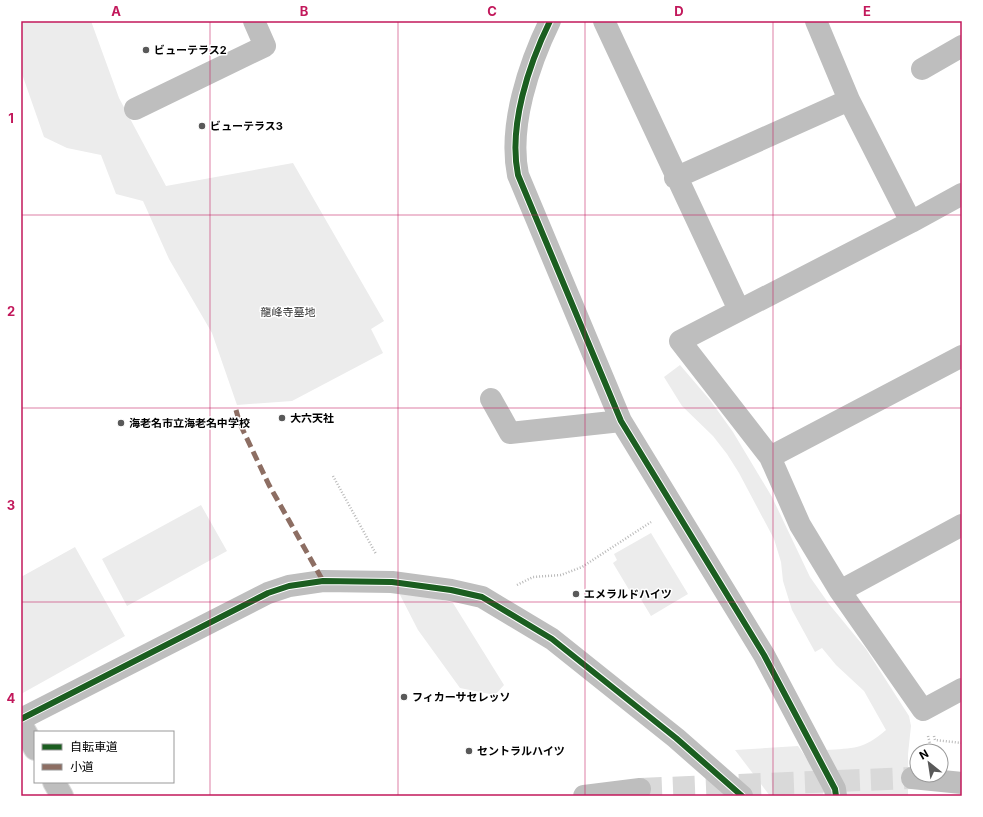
<svg xmlns="http://www.w3.org/2000/svg" width="983" height="817" font-family="Inter,'Noto Sans JP',sans-serif">
<style>
.green{fill:#ececec}
.lines{fill:none;stroke-linecap:round;stroke-linejoin:round}
.minor-tunnel{stroke:#d9d9d9;stroke-width:22;stroke-dasharray:22 11;stroke-linecap:butt}
.major-casing{stroke:#dbdbdb;stroke-width:24}
.path{stroke:#b9b9b9;stroke-width:2.5;stroke-dasharray:1 2;stroke-linecap:butt}
.minor{stroke:#bebebe;stroke-width:22}
.major{stroke:#bebebe;stroke-width:22}
.quiet{stroke:#8d6e63;stroke-width:5;stroke-dasharray:10 5;stroke-linecap:butt}
.cycleway-casing{stroke:#fff;stroke-width:8}
.cycleway{stroke:#1b5e20;stroke-width:6}
.grid{fill:none;stroke:#c2185b;stroke-width:1;stroke-opacity:0.55}
.poi-dot{fill:#595959;stroke:#fff;stroke-width:1.5}
.labels{text-anchor:middle;stroke-width:3;stroke-linejoin:round;paint-order:stroke}
.poi-label{font-size:11px;font-weight:bold;fill:#000;stroke:#fff;text-anchor:start}
.park-label{font-size:11px;fill:#333;stroke:#fff}
.neatline{fill:none;stroke:#c2185b;stroke-width:1.5}
.grid-label{font-size:13px;text-anchor:middle;font-weight:bold;fill:#c2185b}
</style>
<rect width="100%" height="100%" fill="#fff"/>
<path class="green" d="M 21,21 L 91,21 L 119,98 L 166,186 L 293,163 L 384,321 L 371,329 L 383,353 L 292,401 L 237,405 L 212,333 L 169,259 L 143,201 L 116,194 L 101,155 L 67,148 L 44,137 L 21,71 Z
M 680,365 L 710,400 L 733,432 L 772,497 L 810,577 L 829,604 L 866,649 L 909,716 L 911,726 L 908,754 L 908,796 L 841,796 L 825,750 C 854,748 863,750 886,730 L 864,691 L 836,665 L 822,648 L 815,652 L 792,610 L 783,581 L 781,562 L 774,539 L 739,473 L 727,454 L 713,436 L 682,406 L 664,377 Z
M 201,505 L 227,551 L 127,606 L 102,559 Z
M 651,533 L 688,594 L 651,616 L 639,596 L 634,598 L 613,563 L 617,560 L 614,554 Z
M 75,547 L 125,636 L 21,694 L 21,577 Z
M 398,591 L 421,594 L 453,603 L 504,685 L 495,695 L 460,688 L 418,630 Z
M 798,746 L 818,775 L 824,796 L 770,796 L 735,750 Z"/>
<g class="lines">
<path class="minor-tunnel" d="M 640,789 L 912,778"/>
<g class="major-casing">
<path id="major" d="M 21,724 L 35,749
M 54,782 L 62,796"/>
</g>
<path class="path" d="M 333,476 L 376,554
M 517,585 L 533,577 L 561,575 L 582,567 L 651,522
M 928,736 L 932,751
M 934,736 L 935,740 L 962,743"/>
<path class="minor" d="M 550,21 C 529,64 508,126 518,175 L 621,421 L 764,655 L 835,789 L 836,796
M 604,21 L 739,310
M 816,21 L 849,100 L 911,222 L 962,194
M 922,69 L 962,46
M 135,109 L 265,46 L 254,21
M 675,178 L 849,100
M 911,222 L 680,341 L 770,457 L 800,525 L 840,591 L 923,710 L 962,689
M 491,399 L 510,433 L 621,421
M 770,457 L 962,356
M 840,591 L 962,525
M 21,719 L 268,593 L 289,586 L 323,581 L 392,582 L 451,590 L 482,597 L 552,639 L 676,738 L 742,796
M 912,778 L 962,783
M 584,796 L 640,789"/>
<use href="#major" class="major"/>
<path class="quiet" d="M 236,410 L 240,424 L 269,485 L 323,581"/>
<g class="cycleway-casing">
<path id="cycleway" d="M 550,21 C 529,64 508,126 518,175 L 621,421 L 764,655 L 835,789 L 836,796
M 21,719 L 268,593 L 289,586 L 323,581 L 392,582 L 451,590 L 482,597 L 552,639 L 676,738 L 742,796"/>
</g>
<use href="#cycleway" class="cycleway"/>
</g>
<path class="grid" d="M 210,21 L 210,796M 398,21 L 398,796M 585,21 L 585,796M 773,21 L 773,796M 21,215 L 962,215M 21,408 L 962,408M 21,602 L 962,602"/>
<g class="poi-dot">
<circle cx="146" cy="50" r="4"/>
<circle cx="202" cy="126" r="4"/>
<circle cx="282" cy="418" r="4"/>
<circle cx="121" cy="423" r="4"/>
<circle cx="576" cy="594" r="4"/>
<circle cx="404" cy="697" r="4"/>
<circle cx="469" cy="751" r="4"/>
</g>
<g class="labels">
<g class="poi-label">
<text x="154" y="54">ビューテラス2</text>
<text x="210" y="130">ビューテラス3</text>
<text x="290" y="422">大六天社</text>
<text x="129" y="427">海老名市立海老名中学校</text>
<text x="584" y="598">エメラルドハイツ</text>
<text x="412" y="701">フィカーサセレッソ</text>
<text x="477" y="755">セントラルハイツ</text>
</g>
<g class="park-label">
<text x="288" y="316">龍峰寺墓地</text>
</g>
</g>
<rect width="983" height="817" fill="none" stroke="#ffffff" stroke-width="44"/>
<rect x="34" y="731" width="140" height="52" fill="#ffffff" stroke="#999999"/>
<rect x="42" y="744" width="20" height="6" fill="#1b5e20" stroke="#999999"/>
<text x="70" y="751" font-size="12" fill="#000000">自転車道</text>
<rect x="42" y="764" width="20" height="6" fill="#8d6e63" stroke="#999999"/>
<text x="70" y="771" font-size="12" fill="#000000">小道</text>
<g transform="translate(929 763) rotate(330)"><circle r="19" fill="#ffffff" stroke="#999999"/>
<path d="M0-3L7 15L0 10L-7 15Z" fill="#595959"/>
<text y="-6" font-size="11" font-weight="bold" text-anchor="middle" fill="#000000">N</text>
</g>
<rect x="22" y="22" width="939" height="773" class="neatline"/>
<g class="grid-label">
<text x="116" y="16">A</text>
<text x="304" y="16">B</text>
<text x="492" y="16">C</text>
<text x="679" y="16">D</text>
<text x="867" y="16">E</text>
<text x="11" y="123">1</text>
<text x="11" y="316">2</text>
<text x="11" y="510">3</text>
<text x="11" y="703">4</text>
</g>
</svg>
